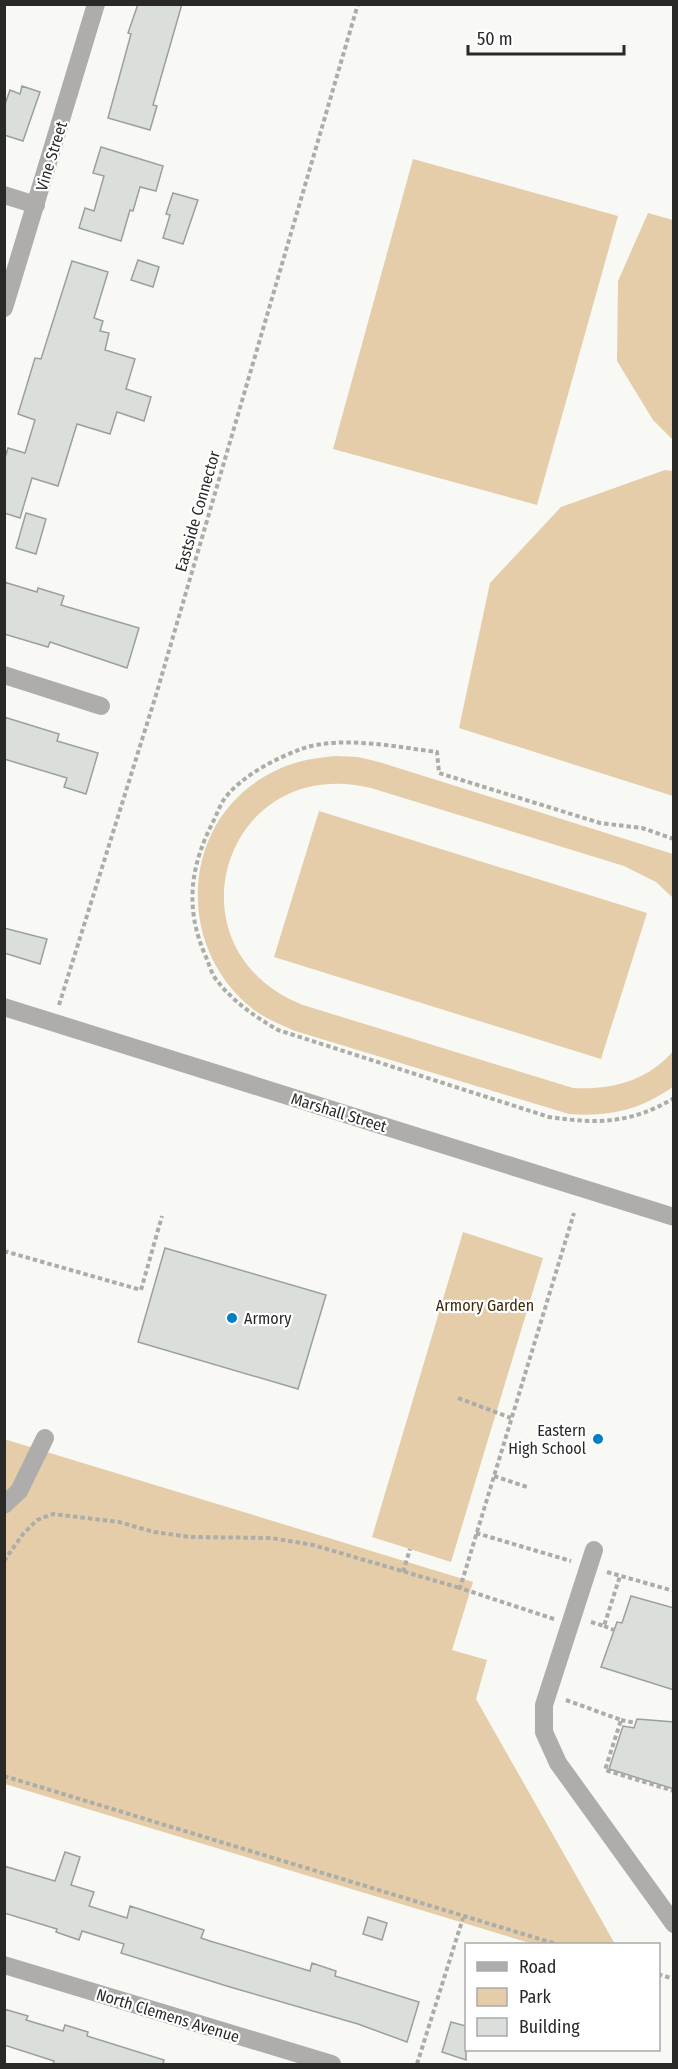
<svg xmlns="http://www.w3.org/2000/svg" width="678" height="2069" font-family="'Fira Sans Condensed',sans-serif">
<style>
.green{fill:#e5cda9}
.building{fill:#dbdfdc;stroke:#9c9f9d;stroke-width:1.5}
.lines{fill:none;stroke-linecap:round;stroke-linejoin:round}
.path{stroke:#acada9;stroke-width:4;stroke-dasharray:4.5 3;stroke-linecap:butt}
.minor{stroke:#aeadac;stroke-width:18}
.poi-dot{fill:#007ec6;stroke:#fff;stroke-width:2}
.labels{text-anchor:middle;stroke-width:4.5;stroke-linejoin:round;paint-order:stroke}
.street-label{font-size:16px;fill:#292a28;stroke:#fff}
.park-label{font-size:16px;fill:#3d2a0d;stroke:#fff}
.poi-label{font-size:16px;fill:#292a28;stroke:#fff;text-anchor:start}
</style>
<rect width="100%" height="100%" fill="#f8f9f5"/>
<path class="green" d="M 413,159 L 618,216 L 537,505 L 333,449 Z
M 648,213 L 673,220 L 673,440 L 653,420 L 617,361 L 618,281 Z
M 665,470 L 674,471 L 673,796 L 459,728 L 490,583 L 561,507 Z
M 336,756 L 358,757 L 379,762 L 673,854 L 673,898 L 656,882 L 624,866 L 371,788 C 225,752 162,949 303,1005 L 573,1088 C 611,1090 648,1081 673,1051 L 673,1087 C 639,1110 610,1117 569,1114 L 295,1031 C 281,1025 267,1019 254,1010 C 173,948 179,817 275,771 C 294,761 314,758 336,756 Z
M 319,811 L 647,913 L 601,1059 L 274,957 Z
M 463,1232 L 543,1258 L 451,1562 L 372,1537 Z
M 4,1439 L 473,1582 L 452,1650 L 487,1660 L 476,1699 L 615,1944 L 533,1944 L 5,1784 Z"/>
<path class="building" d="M 138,4 L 182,4 L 153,105 L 157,106 L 150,130 L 108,118 L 131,34 L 128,33 Z
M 22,86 L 40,92 L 23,141 L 4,135 L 4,107 L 10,90 L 20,94 Z
M 101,147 L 163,166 L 156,191 L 140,187 L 133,211 L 130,210 L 121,241 L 79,228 L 85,208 L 94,211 L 104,176 L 93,173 Z
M 173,193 L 198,200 L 183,244 L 163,238 L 170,215 L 166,214 Z
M 138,260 L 159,267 L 153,287 L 131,280 Z
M 72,261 L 108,272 L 94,318 L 103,321 L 100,331 L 109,333 L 105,350 L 135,359 L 126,389 L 151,397 L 144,421 L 117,412 L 110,434 L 77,424 L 58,486 L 32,478 L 20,518 L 4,513 L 4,461 L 8,448 L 25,453 L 35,420 L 18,414 L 35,358 L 41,359 Z
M 26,513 L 46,519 L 36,554 L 16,548 Z
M 4,582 L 37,592 L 38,588 L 64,596 L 61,605 L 139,628 L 127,668 L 50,642 L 48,647 L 4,634 Z
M 4,717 L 59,734 L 57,741 L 98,753 L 86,794 L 64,787 L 67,778 L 4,759 Z
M 4,928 L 47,939 L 40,964 L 4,953 Z
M 165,1248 L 326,1295 L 298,1389 L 138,1342 Z
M 631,1596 L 674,1608 L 674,1690 L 601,1667 L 617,1622 L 622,1623 Z
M 637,1719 L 674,1722 L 674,1789 L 609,1769 L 623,1726 L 634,1728 Z
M 65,1852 L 80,1857 L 71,1885 L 94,1892 L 89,1906 L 127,1918 L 130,1906 L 204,1930 L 201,1938 L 210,1941 L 310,1971 L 312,1963 L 336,1971 L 335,1976 L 419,2002 L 407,2042 L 358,2024 L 230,1987 L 121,1953 L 124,1944 L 82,1931 L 79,1940 L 56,1932 L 57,1929 L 4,1913 L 4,1866 L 55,1881 Z
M 368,1917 L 387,1923 L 382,1940 L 363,1934 Z
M 4,2009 L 28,2016 L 26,2020 L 63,2031 L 65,2025 L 88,2032 L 87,2036 L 164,2060 L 163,2064 L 53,2064 L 54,2061 L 4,2045 Z
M 451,2022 L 466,2026 L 466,2060 L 442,2052 Z"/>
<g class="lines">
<path class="path" d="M 674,839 L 642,828 L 600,823 L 439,773 L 437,752 C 397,747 340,735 301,749 C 275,759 243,775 225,798 C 221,803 218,811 215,818 C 190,865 184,908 206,957 C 209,964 211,972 215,978 C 232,1001 254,1016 278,1030 L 549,1117 C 597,1124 631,1124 674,1098
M 59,1005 L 156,695 L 358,4
M 4,1251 L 141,1290 L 162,1216
M 458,1398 L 511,1418
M 494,1476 L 527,1487
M 476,1533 L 571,1561
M 4,1561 L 23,1534 L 37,1520 L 53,1514 L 119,1522 L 154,1532 L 190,1537 L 271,1538 L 313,1545 L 460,1588
M 403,1572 L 410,1549
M 607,1572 L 674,1591
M 554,1619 L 460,1588 L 574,1213
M 591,1622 L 604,1626 L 620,1576
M 604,1626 L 614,1630
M 566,1700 L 621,1720 L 605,1770 L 674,1791
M 621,1720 L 636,1723
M 4,1776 L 556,1944
M 658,1974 L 674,1979
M 417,2064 L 463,1918"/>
<path class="minor" d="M 4,195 L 36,205
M 4,308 L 96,4
M 4,675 L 101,706
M 4,1007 L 674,1217
M 4,1505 L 19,1491 L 45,1438
M 594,1550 L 544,1705 L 544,1732 L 558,1763 L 674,1924
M 4,1965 L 332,2064"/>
</g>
<g class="poi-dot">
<circle cx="232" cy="1318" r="6"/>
<circle cx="598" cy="1439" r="6"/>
</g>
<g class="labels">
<g class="street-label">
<text transform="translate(51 156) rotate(-73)" y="6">Vine Street</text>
<text transform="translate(197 511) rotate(-74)" y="6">Eastside Connector</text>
<text transform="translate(339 1112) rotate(17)" y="6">Marshall Street</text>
<text transform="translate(168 2015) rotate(17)" y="6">North Clemens Avenue</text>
</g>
<g class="park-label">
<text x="485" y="1311">Armory Garden</text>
</g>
<g class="poi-label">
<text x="244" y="1324">Armory</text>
<text x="586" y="1436" text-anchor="end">Eastern<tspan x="586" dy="18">High School</tspan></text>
</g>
</g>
<rect width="678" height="2069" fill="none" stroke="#292a28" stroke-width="12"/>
<rect x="465" y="1943" width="195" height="108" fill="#ffffff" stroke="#a9aaa9" stroke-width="1.5"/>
<rect x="477" y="1962" width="30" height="9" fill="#aeadac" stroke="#a9aaa9" stroke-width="1.5"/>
<text x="519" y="1973" font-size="18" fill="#292a28">Road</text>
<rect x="477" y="1988" width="30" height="18" fill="#e5cda9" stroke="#a9aaa9" stroke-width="1.5"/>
<text x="519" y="2003" font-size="18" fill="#292a28">Park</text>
<rect x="477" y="2018" width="30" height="18" fill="#dbdfdc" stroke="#a9aaa9" stroke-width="1.5"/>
<text x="519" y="2033" font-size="18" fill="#292a28">Building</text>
<path d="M468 45v9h156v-9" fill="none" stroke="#292a28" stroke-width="3"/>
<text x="477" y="45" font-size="18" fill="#292a28" stroke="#ffffff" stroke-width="4.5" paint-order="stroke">50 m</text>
</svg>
